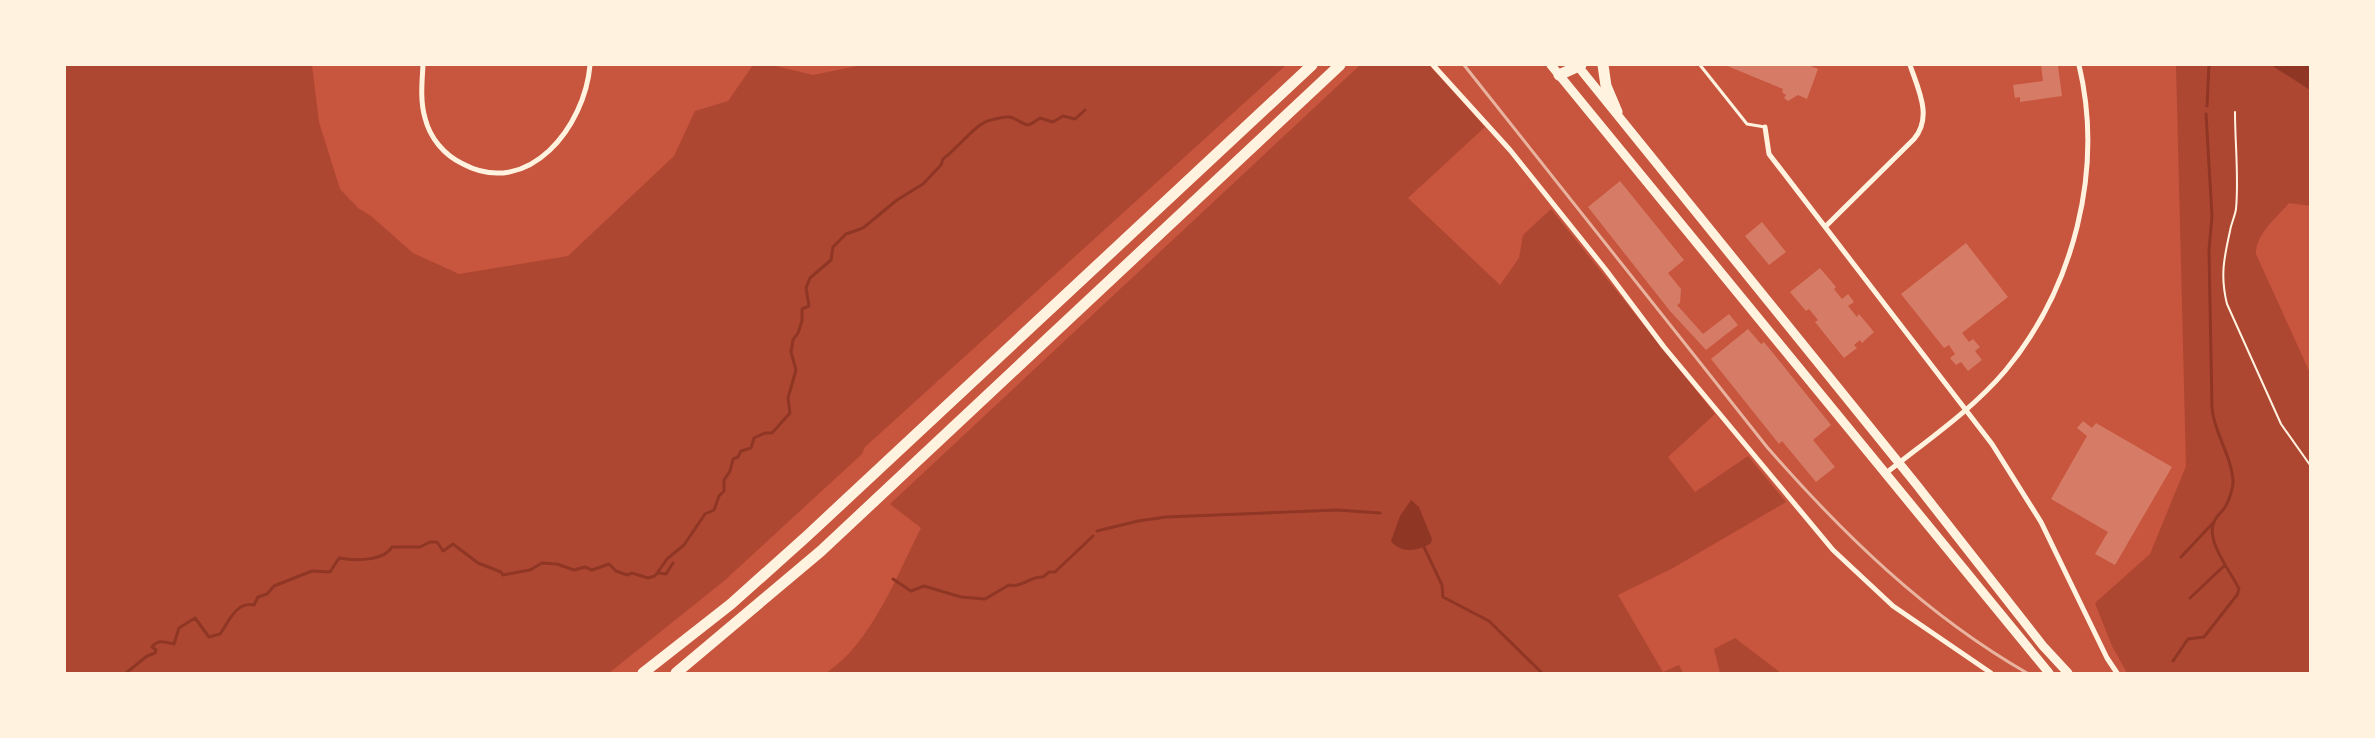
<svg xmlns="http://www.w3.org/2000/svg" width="2375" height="738" font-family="Commissioner,sans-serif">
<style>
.green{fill:#ae4732}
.water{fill:#8f3625}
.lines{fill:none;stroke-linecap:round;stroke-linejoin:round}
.stream{stroke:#8f3625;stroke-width:3}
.building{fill:#d67c66}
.path{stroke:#fff3e0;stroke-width:2}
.service{stroke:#fff3e0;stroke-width:3}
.minor{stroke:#fff3e0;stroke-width:5}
.primary{stroke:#fff3e0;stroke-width:9}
.motorway{stroke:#fff3e0;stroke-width:11}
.rail{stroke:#e9b49f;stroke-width:3}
</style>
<rect width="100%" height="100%" fill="#c8553d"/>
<path class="green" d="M 65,65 L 312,65 L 319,122 L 340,189 L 358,208 L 371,216 L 413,253 L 459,274 L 568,256 L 674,156 L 695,111 L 728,101 L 753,65 L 772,65 L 813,75 L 862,65 L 1286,65 L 865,447 L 862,454 L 724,581 L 609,673 L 65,673 Z
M 1360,65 L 1429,65 L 1485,127 L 1408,198 L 1500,285 L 1519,258 L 1523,235 L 1551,209 L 1715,414 L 1668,457 L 1695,492 L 1748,456 L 1786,502 L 1673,568 L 1618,595 L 1663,672 L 1679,665 L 1683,673 L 826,673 C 871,644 897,575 921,528 L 890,504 Z
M 2176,65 L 2310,65 L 2310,206 L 2289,203 C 2277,217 2255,235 2256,254 L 2310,373 L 2310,673 L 2127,673 L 2112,646 L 2095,603 L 2150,554 L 2186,466 Z
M 1735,638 L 1781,673 L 1720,673 L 1714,649 Z"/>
<path class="water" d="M 2271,65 L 2310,65 L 2310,90 Z
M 1411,500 L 1419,507 L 1432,539 L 1431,543 C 1420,551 1400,554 1391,541 L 1400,516 Z"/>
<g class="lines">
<path class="stream" d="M 2207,106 L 2209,65
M 1097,531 L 1138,521 L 1166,517 L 1337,510 L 1380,513
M 1423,545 L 1442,585 L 1443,597 L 1489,621 L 1542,673
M 2181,557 L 2213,523
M 659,573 L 666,574 L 673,563
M 893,579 L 911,591 L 924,586 L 961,597 L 985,599 L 1009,585 C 1022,588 1030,576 1043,577 L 1049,572 L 1055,572 L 1093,536
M 2190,598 L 2225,565
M 2173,661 L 2188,639 L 2204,637 L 2237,595 L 2239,589 C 2232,573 2205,541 2214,522 C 2216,516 2222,512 2225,507 C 2229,501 2233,488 2233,482 C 2232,456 2214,433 2212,408 L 2209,250 L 2212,216 L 2206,114
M 126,673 L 147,656 L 155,653 L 156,650 L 152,647 C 158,639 165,642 174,644 L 179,628 L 195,618 L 209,637 L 220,634 C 228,623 236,601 254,605 L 258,597 L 267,594 L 274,586 L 312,571 L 330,572 L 339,558 C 356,561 384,561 392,547 L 420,547 L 430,542 L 437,542 L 443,551 L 453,544 L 478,563 L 501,572 L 503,575 L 530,570 L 542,563 L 557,564 L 574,570 L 585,567 L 592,570 L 609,564 L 616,571 L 627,575 L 632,573 L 648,578 L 655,576 L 667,559 L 684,545 L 705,514 L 714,510 L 719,496 L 724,491 L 724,480 L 730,471 L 733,459 L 738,457 L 741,451 L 751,448 L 754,438 L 765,433 L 772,433 L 790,413 L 788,398 L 796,370 L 791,352 L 793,340 L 798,333 L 802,321 L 802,309 L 809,306 L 806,288 L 810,278 L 831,260 L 833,247 L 846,234 L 863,228 L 897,200 L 923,184 L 941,165 L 943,159 C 954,152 978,121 991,120 C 997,119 1006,115 1013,118 C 1028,125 1025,129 1040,118 L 1053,122 L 1063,116 L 1075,119 L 1085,110"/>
</g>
<path class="building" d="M 1725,65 L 1808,65 L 1818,69 L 1807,99 L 1798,95 L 1788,101 L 1784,98 L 1786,95 L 1782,92 L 1783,89 Z
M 2041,65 L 2058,66 L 2062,96 L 2020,102 L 2020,97 L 2015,98 L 2013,85 L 2043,81 Z
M 1620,181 L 1684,260 L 1668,273 L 1681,289 L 1680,303 L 1677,305 L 1703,334 L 1729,314 L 1738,325 L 1706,350 L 1670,311 L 1588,207 Z
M 1762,222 L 1786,252 L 1769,265 L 1745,236 Z
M 1966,243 L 2008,297 L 1962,333 L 1969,342 L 1973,339 L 1980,347 L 1975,351 L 1982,360 L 1968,371 L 1961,362 L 1956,365 L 1950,358 L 1955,354 L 1949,345 L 1944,348 L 1901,294 Z
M 1820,268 L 1836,287 L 1834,289 L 1842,299 L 1848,294 L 1854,302 L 1848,306 L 1857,317 L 1859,314 L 1874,332 L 1862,343 L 1860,340 L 1854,345 L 1857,348 L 1844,358 L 1815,322 L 1818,320 L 1809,309 L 1806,311 L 1790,292 Z
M 1748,329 L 1761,344 L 1764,342 L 1831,425 L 1813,440 L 1835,467 L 1816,482 L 1782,441 L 1779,444 L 1711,359 Z
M 2083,421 L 2092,428 L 2096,423 L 2172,467 L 2115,565 L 2095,554 L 2108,532 L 2051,499 L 2087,436 L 2077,428 Z"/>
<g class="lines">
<path class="path" d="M 2235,112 C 2235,144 2239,177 2236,209 C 2235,216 2231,224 2230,231 C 2224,258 2220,276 2227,304 L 2281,424 L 2310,465"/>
<path class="service" d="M 1700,65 L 1747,124 L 1765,127"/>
<path class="minor" d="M 423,65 C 422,82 420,101 425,118 C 430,138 444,155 463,164 C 529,199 585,126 590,65
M 1433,65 L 1510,150 L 1606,270 L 1664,347 L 1833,550 L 1893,606 L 1991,673
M 1765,127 L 1769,154 L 1992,444 L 2041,522 L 2107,658 L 2117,673
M 1826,226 L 1914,139 C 1933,117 1918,89 1910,65
M 1885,474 C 1926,441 1971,411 2005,371 C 2074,288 2104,170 2079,65"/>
<path class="primary" d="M 1551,65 L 2049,673
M 1577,65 L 1916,484 L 2043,646 L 2068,673"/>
<path class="motorway" d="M 1603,65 L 1606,86 L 1617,112
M 1559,75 L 1581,65
M 643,673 L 731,604 L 807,536 L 1312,65
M 676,673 L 821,551 L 1340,65"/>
<path class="rail" d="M 1464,65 L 1767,447 C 1843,534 1926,615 2027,673"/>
</g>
<rect width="2375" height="738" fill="none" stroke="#fff3e0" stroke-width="132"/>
</svg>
